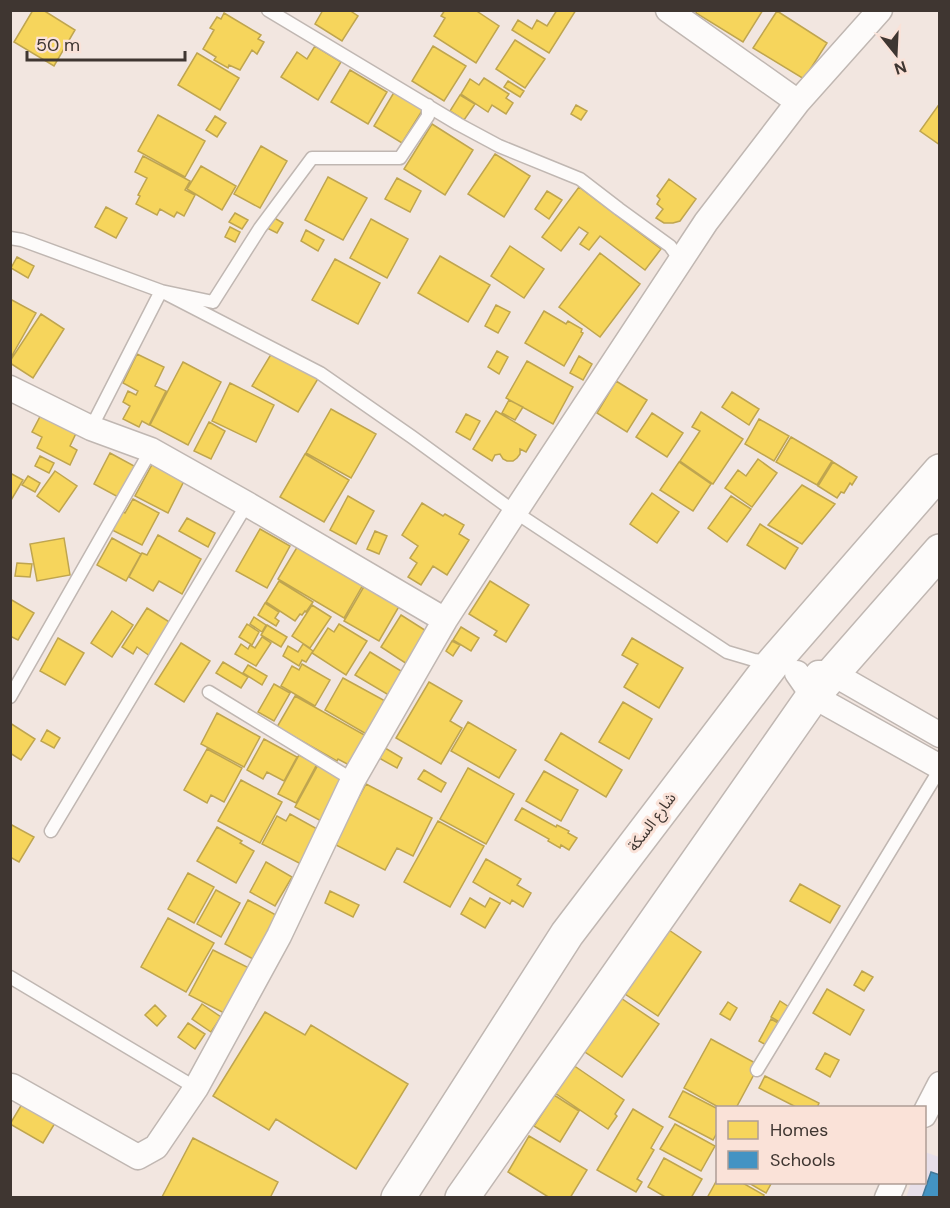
<svg xmlns="http://www.w3.org/2000/svg" width="950" height="1208" font-family="'DM Sans','Noto Sans Arabic',sans-serif">
<style>
.education{fill:#e7dfe9}
.homes{fill:#f6d55c;stroke:#bfa54f;stroke-width:1.5}
.schools{fill:#4393c3;stroke:#427797;stroke-width:1.5}
.lines{fill:none;stroke-linecap:round;stroke-linejoin:round}
.lane-casing{stroke:#c0b7b2;stroke-width:15}
.street-casing{stroke:#c0b7b2;stroke-width:27}
.secondary-casing{stroke:#c0b7b2;stroke-width:36}
.lane{stroke:#fdfbfa;stroke-width:12}
.street{stroke:#fdfbfa;stroke-width:24}
.secondary{stroke:#fdfbfa;stroke-width:33}
.labels{text-anchor:middle;stroke-width:6;stroke-linejoin:round;paint-order:stroke}
.street-label{font-size:15px;fill:#3f3631;stroke:#fae2d8}
</style>
<rect width="100%" height="100%" fill="#f2e6e0"/>
<path class="education" d="M 925,1152 L 939,1157 L 939,1197 L 906,1198 L 911,1183 L 924,1182 Z"/>
<path class="homes" d="M 33,10 L 43,10 L 75,30 L 54,66 L 14,42 Z
M 323,10 L 349,10 L 358,16 L 342,41 L 315,24 Z
M 445,10 L 475,10 L 499,26 L 476,63 L 434,36 L 445,18 L 441,16 Z
M 557,10 L 576,10 L 549,53 L 512,30 L 518,20 L 532,29 L 537,20 L 547,26 Z
M 697,10 L 763,10 L 743,42 L 696,13 Z
M 777,11 L 827,43 L 804,79 L 753,48 Z
M 224,13 L 261,35 L 258,39 L 264,42 L 257,54 L 252,50 L 240,70 L 229,65 L 228,68 L 214,60 L 216,57 L 203,49 L 214,30 L 210,28 L 217,17 L 221,19 Z
M 515,40 L 545,59 L 525,88 L 496,69 Z
M 315,46 L 341,62 L 318,100 L 281,77 L 297,52 L 307,59 Z
M 433,46 L 466,66 L 444,101 L 412,81 Z
M 197,53 L 239,78 L 220,110 L 178,85 Z
M 350,70 L 387,92 L 368,124 L 331,102 Z
M 484,78 L 509,94 L 506,98 L 513,103 L 506,114 L 492,105 L 488,112 L 461,94 L 470,79 L 479,85 Z
M 508,81 L 524,91 L 520,97 L 504,87 Z
M 396,89 L 425,106 L 402,143 L 374,126 Z
M 460,95 L 475,104 L 464,120 L 450,111 Z
M 940,103 L 940,145 L 920,131 Z
M 576,105 L 587,111 L 581,120 L 571,114 Z
M 158,115 L 205,141 L 185,177 L 138,151 Z
M 215,116 L 226,123 L 217,137 L 206,130 Z
M 432,124 L 473,150 L 445,195 L 404,169 Z
M 261,146 L 287,161 L 260,208 L 234,194 Z
M 495,154 L 530,176 L 504,217 L 468,194 Z
M 143,156 L 190,181 L 185,190 L 195,195 L 184,216 L 177,212 L 174,217 L 160,209 L 157,215 L 136,204 L 140,196 L 138,195 L 147,178 L 135,172 Z
M 201,166 L 236,186 L 222,210 L 187,189 Z
M 328,177 L 367,198 L 343,240 L 305,220 Z
M 397,178 L 421,191 L 410,212 L 385,199 Z
M 669,179 L 696,199 L 680,221 L 673,223 L 664,223 L 656,218 L 663,209 L 657,204 L 660,199 L 657,196 Z
M 579,187 L 661,249 L 645,270 L 600,236 L 589,250 L 580,244 L 588,233 L 579,227 L 561,251 L 542,237 Z
M 547,191 L 562,200 L 549,219 L 535,209 Z
M 106,207 L 127,218 L 116,238 L 95,227 Z
M 235,213 L 248,220 L 242,229 L 229,222 Z
M 271,216 L 283,223 L 277,233 L 265,227 Z
M 371,219 L 408,239 L 387,278 L 350,258 Z
M 230,227 L 240,232 L 235,242 L 225,237 Z
M 306,230 L 324,240 L 318,251 L 301,241 Z
M 510,246 L 544,269 L 524,298 L 491,276 Z
M 600,253 L 640,284 L 600,337 L 559,307 Z
M 440,256 L 490,285 L 468,322 L 418,293 Z
M 17,257 L 34,266 L 28,278 L 11,268 Z
M 335,259 L 380,283 L 358,324 L 312,300 Z
M 10,299 L 36,313 L 10,359 Z
M 496,305 L 510,312 L 498,333 L 485,326 Z
M 544,311 L 566,324 L 568,321 L 582,329 L 581,332 L 583,333 L 564,366 L 525,343 Z
M 41,314 L 64,329 L 33,378 L 10,363 L 10,361 Z
M 273,351 L 319,377 L 298,412 L 252,386 Z
M 497,351 L 508,357 L 499,374 L 488,367 Z
M 137,354 L 164,367 L 155,386 L 166,391 L 149,425 L 142,421 L 139,427 L 123,419 L 130,406 L 123,402 L 128,391 L 136,395 L 138,391 L 123,383 Z
M 579,356 L 592,364 L 583,380 L 570,373 Z
M 527,361 L 573,387 L 553,424 L 506,398 Z
M 183,362 L 221,382 L 188,445 L 150,425 Z
M 616,381 L 647,400 L 627,432 L 597,413 Z
M 230,383 L 274,405 L 256,442 L 212,421 Z
M 732,392 L 759,409 L 749,425 L 722,407 Z
M 509,400 L 523,407 L 515,420 L 502,413 Z
M 45,407 L 80,425 L 70,446 L 77,450 L 70,465 L 37,448 L 42,437 L 32,432 Z
M 331,409 L 376,434 L 351,478 L 306,453 Z
M 496,411 L 536,435 L 526,452 L 520,449 L 520,454 L 517,458 L 513,461 L 507,461 L 503,459 L 500,454 L 495,455 L 492,461 L 473,449 Z
M 701,412 L 743,439 L 713,484 L 680,461 L 700,431 L 692,427 Z
M 652,413 L 683,433 L 667,457 L 636,437 Z
M 466,414 L 480,421 L 470,440 L 456,432 Z
M 759,419 L 789,436 L 774,461 L 745,444 Z
M 209,422 L 225,431 L 211,459 L 194,451 Z
M 791,437 L 832,461 L 817,485 L 776,462 Z
M 110,453 L 136,467 L 120,498 L 94,484 Z
M 305,454 L 349,480 L 324,522 L 280,497 Z
M 40,456 L 54,463 L 49,473 L 35,466 Z
M 758,459 L 777,473 L 752,507 L 725,488 L 738,470 L 746,476 Z
M 154,461 L 186,477 L 168,513 L 135,496 Z
M 679,462 L 711,484 L 693,511 L 660,490 Z
M 833,462 L 857,477 L 852,485 L 850,483 L 844,493 L 841,492 L 837,498 L 818,486 Z
M 55,471 L 77,486 L 59,512 L 37,496 Z
M 10,473 L 23,480 L 10,502 Z
M 28,476 L 40,483 L 35,492 L 22,485 Z
M 802,485 L 835,504 L 802,544 L 768,525 Z
M 652,493 L 679,512 L 657,543 L 630,524 Z
M 348,496 L 374,511 L 356,544 L 330,530 Z
M 731,496 L 751,509 L 727,542 L 708,528 Z
M 133,499 L 159,513 L 142,545 L 110,529 L 120,510 L 125,513 Z
M 422,503 L 443,516 L 445,514 L 464,525 L 459,534 L 469,540 L 447,575 L 433,566 L 421,585 L 408,577 L 417,563 L 410,558 L 418,546 L 402,535 Z
M 187,518 L 215,533 L 208,547 L 179,531 Z
M 760,524 L 798,548 L 785,569 L 747,545 Z
M 260,529 L 290,546 L 267,588 L 236,571 Z
M 375,531 L 387,536 L 379,554 L 367,549 Z
M 158,535 L 201,559 L 182,594 L 159,581 L 153,591 L 129,577 L 142,553 L 147,555 Z
M 64,538 L 70,575 L 37,581 L 30,544 Z
M 112,538 L 141,554 L 126,581 L 97,565 Z
M 299,544 L 364,583 L 344,618 L 278,579 Z
M 17,563 L 32,564 L 30,577 L 15,576 Z
M 279,581 L 313,602 L 306,612 L 305,611 L 302,615 L 300,614 L 295,621 L 266,602 Z
M 490,581 L 529,605 L 506,642 L 494,635 L 497,631 L 469,614 Z
M 366,583 L 401,603 L 379,641 L 344,621 Z
M 10,599 L 34,613 L 18,640 L 10,636 Z
M 265,603 L 279,612 L 275,618 L 279,621 L 276,626 L 258,615 Z
M 312,605 L 331,617 L 310,648 L 292,636 Z
M 147,608 L 171,623 L 150,656 L 137,647 L 133,654 L 122,647 Z
M 112,611 L 133,625 L 112,657 L 91,643 Z
M 401,615 L 431,634 L 410,666 L 381,647 Z
M 254,617 L 266,625 L 262,632 L 250,624 Z
M 247,624 L 259,632 L 252,645 L 239,637 Z
M 339,624 L 367,641 L 346,675 L 312,653 L 328,628 L 334,632 Z
M 267,625 L 287,637 L 281,647 L 261,635 Z
M 461,627 L 479,638 L 471,651 L 453,640 Z
M 262,637 L 271,643 L 256,666 L 235,654 L 241,644 L 248,649 L 250,645 L 255,648 Z
M 58,638 L 84,653 L 65,685 L 40,671 Z
M 632,638 L 683,668 L 659,708 L 624,687 L 638,664 L 622,655 Z
M 452,641 L 460,645 L 453,656 L 446,651 Z
M 181,643 L 210,661 L 184,702 L 155,684 Z
M 303,644 L 313,651 L 306,662 L 302,660 L 299,666 L 283,656 L 288,646 L 298,652 Z
M 370,652 L 406,674 L 392,697 L 355,675 Z
M 223,662 L 248,677 L 241,688 L 216,673 Z
M 302,664 L 330,680 L 315,706 L 281,686 L 292,666 L 299,670 Z
M 248,665 L 267,676 L 262,685 L 243,673 Z
M 343,678 L 387,702 L 368,735 L 325,710 Z
M 429,682 L 462,701 L 450,721 L 462,728 L 441,764 L 396,738 Z
M 274,684 L 290,693 L 274,721 L 258,712 Z
M 295,696 L 368,737 L 351,766 L 338,759 L 337,761 L 277,727 Z
M 623,702 L 652,719 L 629,759 L 599,742 Z
M 217,713 L 260,737 L 244,767 L 201,744 Z
M 468,722 L 516,750 L 499,778 L 451,751 Z
M 10,723 L 35,739 L 21,760 L 10,753 Z
M 47,730 L 60,738 L 54,748 L 41,741 Z
M 561,733 L 622,770 L 606,797 L 545,760 Z
M 264,739 L 297,757 L 284,781 L 267,772 L 263,779 L 247,770 Z
M 385,748 L 402,758 L 397,768 L 379,758 Z
M 207,749 L 242,768 L 224,802 L 211,795 L 207,803 L 184,790 Z
M 299,755 L 317,764 L 296,803 L 278,794 Z
M 318,765 L 345,779 L 323,822 L 295,807 Z
M 468,768 L 514,794 L 486,844 L 440,819 Z
M 424,770 L 446,783 L 441,792 L 418,779 Z
M 544,771 L 578,790 L 561,821 L 526,801 Z
M 241,780 L 282,802 L 260,843 L 218,821 Z
M 366,784 L 432,818 L 413,856 L 397,848 L 385,870 L 334,844 Z
M 522,808 L 556,827 L 557,825 L 569,831 L 568,833 L 577,838 L 569,850 L 561,845 L 560,848 L 548,841 L 549,839 L 515,820 Z
M 290,814 L 319,830 L 301,864 L 262,844 L 277,816 L 286,821 Z
M 438,821 L 484,846 L 450,907 L 404,882 Z
M 10,824 L 34,837 L 19,862 L 10,857 Z
M 217,827 L 242,841 L 240,843 L 254,851 L 236,883 L 197,861 Z
M 486,859 L 521,879 L 517,885 L 531,893 L 523,907 L 512,900 L 510,904 L 473,882 Z
M 266,862 L 292,877 L 275,906 L 250,892 Z
M 188,873 L 214,887 L 194,923 L 168,909 Z
M 800,884 L 840,906 L 830,923 L 790,901 Z
M 216,890 L 240,903 L 221,937 L 197,924 Z
M 330,891 L 359,905 L 353,917 L 325,903 Z
M 470,898 L 485,907 L 490,898 L 500,903 L 485,928 L 461,914 Z
M 248,900 L 276,915 L 253,959 L 225,944 Z
M 168,918 L 214,943 L 186,992 L 141,967 Z
M 663,926 L 701,952 L 658,1016 L 619,990 Z
M 213,950 L 249,968 L 226,1014 L 189,995 Z
M 862,971 L 873,977 L 864,991 L 854,985 Z
M 827,989 L 864,1010 L 850,1035 L 813,1013 Z
M 615,994 L 659,1024 L 622,1077 L 579,1048 Z
M 780,1001 L 789,1007 L 781,1023 L 771,1017 Z
M 728,1002 L 737,1008 L 730,1020 L 720,1014 Z
M 202,1004 L 221,1017 L 211,1032 L 192,1019 Z
M 155,1005 L 166,1016 L 157,1026 L 145,1015 Z
M 265,1012 L 305,1035 L 311,1025 L 408,1084 L 356,1169 L 276,1119 L 269,1130 L 213,1096 Z
M 771,1019 L 780,1024 L 768,1046 L 759,1041 Z
M 188,1023 L 205,1034 L 195,1049 L 178,1037 Z
M 711,1039 L 759,1065 L 736,1108 L 720,1108 L 684,1088 Z
M 825,1053 L 839,1060 L 830,1077 L 816,1069 Z
M 573,1065 L 624,1100 L 615,1114 L 617,1116 L 608,1129 L 555,1093 Z
M 765,1076 L 819,1103 L 817,1108 L 798,1108 L 759,1088 Z
M 683,1091 L 718,1109 L 718,1131 L 713,1140 L 669,1117 Z
M 554,1095 L 579,1111 L 560,1142 L 534,1126 Z
M 25,1099 L 58,1118 L 43,1143 L 10,1124 Z
M 633,1109 L 663,1127 L 651,1148 L 654,1150 L 637,1179 L 642,1182 L 636,1192 L 597,1170 Z
M 675,1124 L 715,1146 L 701,1171 L 660,1149 Z
M 529,1136 L 587,1170 L 570,1198 L 550,1198 L 508,1172 Z
M 193,1138 L 278,1182 L 270,1198 L 162,1197 Z
M 664,1158 L 702,1179 L 691,1198 L 667,1198 L 648,1187 Z
M 718,1178 L 718,1182 L 741,1182 L 764,1195 L 762,1198 L 707,1198 Z
M 747,1182 L 772,1182 L 766,1193 Z"/>
<path class="schools" d="M 931,1172 L 940,1175 L 940,1198 L 922,1198 Z"/>
<g class="lines">
<g class="lane-casing">
<path id="lane" d="M 268,10 L 458,124 L 499,146 L 580,179 L 619,209 L 670,246 L 681,261
M 10,238 L 22,240 L 161,291 L 320,373 L 412,437 L 515,512 L 727,652 L 754,660 L 768,662
M 91,428 L 161,291 L 213,302 L 260,228 L 312,158 L 400,158 L 428,116 L 428,105
M 209,692 L 353,780
M 10,697 L 151,450
M 51,831 L 247,504
M 10,977 L 196,1088
M 757,1070 L 940,769"/>
</g>
<g class="street-casing">
<path id="street" d="M 668,10 L 798,102
M 10,388 L 91,428 L 151,450 L 247,504 L 445,620
M 797,673 L 813,696 L 940,767
M 818,673 L 832,673 L 940,735
M 10,1088 L 12,1086 L 138,1157 L 156,1147 L 196,1088 L 279,936 L 353,780 L 445,620 L 515,512 L 706,222 L 798,102 L 880,10
M 924,1115 L 940,1084
M 887,1198 L 894,1182"/>
</g>
<g class="secondary-casing">
<path id="secondary" d="M 398,1198 L 567,934 L 773,663 L 940,471
M 462,1198 L 813,696 L 940,551"/>
</g>
<use href="#lane" class="lane"/>
<use href="#street" class="street"/>
<use href="#secondary" class="secondary"/>
</g>
<g class="labels">
<g class="street-label">
<text transform="translate(652 822) rotate(-53)" y="5">شارع السكة</text>
</g>
</g>
<rect width="950" height="1208" fill="none" stroke="#3f3631" stroke-width="24"/>
<rect x="716" y="1106" width="210" height="78" fill="#fae2d8" stroke="#af9d95" stroke-width="1.5"/>
<rect x="728" y="1121" width="30" height="18" fill="#f6d55c" stroke="#af9d95" stroke-width="1.5"/>
<text x="770" y="1136" font-size="18" fill="#3f3631">Homes</text>
<rect x="728" y="1151" width="30" height="18" fill="#4393c3" stroke="#af9d95" stroke-width="1.5"/>
<text x="770" y="1166" font-size="18" fill="#3f3631">Schools</text>
<g transform="translate(896 54) rotate(162)" stroke="#fae2d8" stroke-width="4.5" paint-order="stroke">
<path d="M0-4.5L10 22L0 15L-10 22Z" fill="#3f3631"/>
<text y="-9" font-size="16" font-weight="bold" text-anchor="middle" fill="#3f3631">N</text>
</g>
<path d="M27 51v9h158v-9" fill="none" stroke="#3f3631" stroke-width="3"/>
<text x="36" y="51" font-size="18" fill="#3f3631" stroke="#fae2d8" stroke-width="4.5" paint-order="stroke">50 m</text>
</svg>
